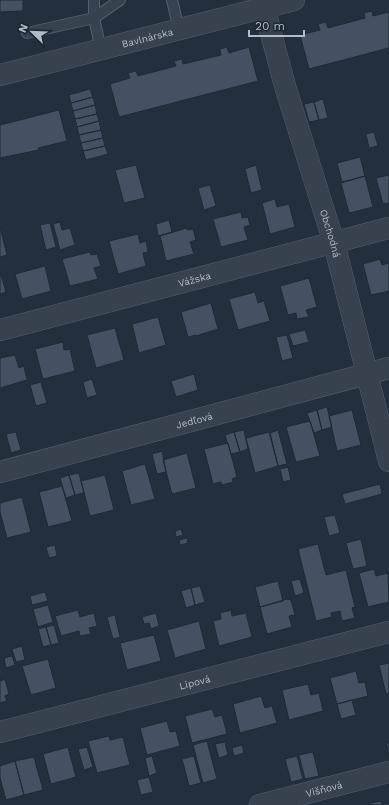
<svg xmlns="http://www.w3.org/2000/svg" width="389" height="805" font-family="'Work Sans',sans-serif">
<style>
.building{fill:#455162;stroke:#1f2835}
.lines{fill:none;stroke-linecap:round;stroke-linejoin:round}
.service-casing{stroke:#565f6c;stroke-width:12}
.minor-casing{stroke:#565f6c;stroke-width:22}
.service{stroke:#38414e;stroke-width:10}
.minor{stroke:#38414e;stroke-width:21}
.labels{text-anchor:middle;stroke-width:3;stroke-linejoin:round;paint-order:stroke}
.street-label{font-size:10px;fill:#b4bcc9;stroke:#1d2633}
</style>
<rect width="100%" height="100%" fill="#242f3e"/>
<path class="building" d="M 0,0 L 23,0 L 23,11 L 0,12 Z
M 372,11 L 373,16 L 389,12 L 389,48 L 309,69 L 300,35 L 320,30 L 318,24 L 326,22 L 328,28 L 365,18 L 364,13 Z
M 227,47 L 229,53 L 249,47 L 258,81 L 119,117 L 110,84 L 130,78 L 128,73 L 136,71 L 138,76 L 176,66 L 174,61 L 182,59 L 183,64 L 221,55 L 220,49 Z
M 90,89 L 93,97 L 71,103 L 69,95 Z
M 93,97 L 95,105 L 73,111 L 71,103 Z
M 323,99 L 328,118 L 319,120 L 314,102 Z
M 314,102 L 319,120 L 309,122 L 304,104 Z
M 95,105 L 97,114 L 75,119 L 73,111 Z
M 59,110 L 67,141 L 38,148 L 39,150 L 0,158 L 0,125 Z
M 97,114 L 99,121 L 77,127 L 75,119 Z
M 99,121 L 101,130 L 79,135 L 77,127 Z
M 101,130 L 103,138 L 81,143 L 79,135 Z
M 374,132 L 378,146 L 369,148 L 366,134 Z
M 103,138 L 105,146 L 83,151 L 81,143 Z
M 105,146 L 108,154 L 86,160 L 83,151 Z
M 360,157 L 365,176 L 342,182 L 337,163 Z
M 136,165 L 145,198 L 124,203 L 115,170 Z
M 256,165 L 262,190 L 251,193 L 245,169 Z
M 389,175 L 389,203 L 383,204 L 376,178 Z
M 365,176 L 373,207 L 349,213 L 341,183 Z
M 210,185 L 216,206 L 204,210 L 198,188 Z
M 275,199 L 277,207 L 289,204 L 295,227 L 270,234 L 262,203 Z
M 241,212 L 242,218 L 248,217 L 250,225 L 244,227 L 248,240 L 221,247 L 213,219 Z
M 169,220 L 172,232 L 158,236 L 156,224 Z
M 60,222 L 62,230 L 70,228 L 75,245 L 60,250 L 53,224 Z
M 50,223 L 56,247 L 46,250 L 40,225 Z
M 0,227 L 7,255 L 0,257 Z
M 187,228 L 187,230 L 193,229 L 196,240 L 190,242 L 194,254 L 166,261 L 160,236 Z
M 138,234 L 140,243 L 146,241 L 148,252 L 143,253 L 146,266 L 118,274 L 109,241 Z
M 90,252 L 91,255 L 97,254 L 101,266 L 94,268 L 98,279 L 70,286 L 62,259 Z
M 380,259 L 382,265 L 389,263 L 389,291 L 371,295 L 363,264 Z
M 45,266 L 51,291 L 22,299 L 15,274 Z
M 0,271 L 6,292 L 0,294 Z
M 309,278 L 317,307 L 306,310 L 309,317 L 297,319 L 296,313 L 288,315 L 280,286 Z
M 255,292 L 258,303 L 264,301 L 270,321 L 238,330 L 229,299 Z
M 211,303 L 218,329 L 196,336 L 196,335 L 188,337 L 181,312 Z
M 158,317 L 166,345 L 139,353 L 132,324 Z
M 115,328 L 124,360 L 96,368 L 87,335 Z
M 305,330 L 309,342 L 293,346 L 289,334 Z
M 287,335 L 293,358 L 282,361 L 276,337 Z
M 63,342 L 64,350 L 70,349 L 75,371 L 43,379 L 35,349 Z
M 15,355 L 19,368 L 24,366 L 27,380 L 0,388 L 0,358 Z
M 194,374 L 198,390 L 176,397 L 171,381 Z
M 92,379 L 97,395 L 87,398 L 83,382 Z
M 41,382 L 47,403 L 36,406 L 30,385 Z
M 327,407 L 332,427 L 322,430 L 317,410 Z
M 317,410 L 322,430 L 314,433 L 307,413 Z
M 352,410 L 361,445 L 337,451 L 329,416 Z
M 310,421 L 320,456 L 296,462 L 286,427 Z
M 244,430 L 248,449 L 240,452 L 234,432 Z
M 278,430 L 287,464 L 278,466 L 270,433 Z
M 16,432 L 21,450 L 11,453 L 6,434 Z
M 234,432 L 240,452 L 231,454 L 225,435 Z
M 269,432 L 278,466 L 255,473 L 246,438 Z
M 228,443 L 237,477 L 232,479 L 233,482 L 222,485 L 221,482 L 213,484 L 204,449 Z
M 162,451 L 166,472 L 157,474 L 152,454 Z
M 187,453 L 196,488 L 172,494 L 163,460 Z
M 145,464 L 155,499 L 131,505 L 122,471 Z
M 288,467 L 291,480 L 283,482 L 280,469 Z
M 79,473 L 84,493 L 75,495 L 69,475 Z
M 69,475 L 75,495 L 66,498 L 60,478 Z
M 105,475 L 114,510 L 90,516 L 81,481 Z
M 380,484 L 382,494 L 345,504 L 342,494 Z
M 62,486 L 72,521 L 48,527 L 39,492 Z
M 22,497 L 31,532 L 7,538 L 0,512 L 0,503 Z
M 335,515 L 340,533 L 329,536 L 324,517 Z
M 181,529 L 183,535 L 176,537 L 175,531 Z
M 187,538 L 188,543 L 180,545 L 179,540 Z
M 361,539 L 367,566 L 353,569 L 346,543 Z
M 318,544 L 326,575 L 346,570 L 355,607 L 352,608 L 355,618 L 342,621 L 340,611 L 331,613 L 332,617 L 316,621 L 298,549 Z
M 55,545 L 57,556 L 49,558 L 46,547 Z
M 374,569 L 376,576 L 388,573 L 389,602 L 368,607 L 359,573 Z
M 300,579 L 304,593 L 295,596 L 291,581 Z
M 278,581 L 283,601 L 260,607 L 255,587 Z
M 200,586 L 205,602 L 195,605 L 191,588 Z
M 191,588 L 195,605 L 186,608 L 181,591 Z
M 45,592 L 48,601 L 32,605 L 30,596 Z
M 287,599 L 291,600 L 295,615 L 289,616 L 292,627 L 267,634 L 260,607 Z
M 48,605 L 53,622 L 38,627 L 33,609 Z
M 78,610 L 80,617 L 94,613 L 97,626 L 89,628 L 91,634 L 80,636 L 79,631 L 61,636 L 55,616 Z
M 231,610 L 232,616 L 246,613 L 252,637 L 219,646 L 213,621 L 221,619 L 220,613 Z
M 156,613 L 159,626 L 151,629 L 149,623 L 144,624 L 142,617 Z
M 115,615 L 120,637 L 113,639 L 107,617 Z
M 199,621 L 206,649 L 175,658 L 167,630 Z
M 54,625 L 59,643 L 51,645 L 46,627 Z
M 46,627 L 51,645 L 43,647 L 38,629 Z
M 154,635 L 161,661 L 127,670 L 120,643 Z
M 22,646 L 25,660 L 16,662 L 12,649 Z
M 12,656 L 15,665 L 6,668 L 4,658 Z
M 48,659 L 56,688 L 31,695 L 22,666 Z
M 389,663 L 389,693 L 386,694 L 379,665 Z
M 356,671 L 359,683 L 365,682 L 368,696 L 337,704 L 330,678 Z
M 0,677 L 1,681 L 5,679 L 9,694 L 5,696 L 7,701 L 0,703 Z
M 308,684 L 311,695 L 319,693 L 323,711 L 289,720 L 282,690 Z
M 261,696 L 265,708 L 272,706 L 277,723 L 240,733 L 233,704 Z
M 352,700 L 356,715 L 341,719 L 337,704 Z
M 212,709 L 215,717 L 222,715 L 227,734 L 192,743 L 185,716 Z
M 167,721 L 170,732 L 176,731 L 180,746 L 147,755 L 140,728 Z
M 109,736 L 110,740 L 123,737 L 130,765 L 97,773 L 88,741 Z
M 207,741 L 217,779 L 203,783 L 193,745 Z
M 225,742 L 228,755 L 219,758 L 215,744 Z
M 386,743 L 389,743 L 389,755 Z
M 242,745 L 244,753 L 234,756 L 232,748 Z
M 68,747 L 76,777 L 51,784 L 43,754 Z
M 87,747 L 93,767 L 84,770 L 78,749 Z
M 313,752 L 319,776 L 305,779 L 299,755 Z
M 152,756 L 157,773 L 149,776 L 145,758 Z
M 194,756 L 201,783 L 189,786 L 182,759 Z
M 297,756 L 303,779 L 291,782 L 285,759 Z
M 34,757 L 43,790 L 24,795 L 15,761 Z
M 15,761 L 24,795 L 6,800 L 0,778 L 0,766 Z
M 149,777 L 153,792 L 141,795 L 137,780 Z
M 381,801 L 382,804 L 389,803 L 389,805 L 372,805 L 371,803 Z"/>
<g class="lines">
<g class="service-casing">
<path id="service" d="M 94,0 L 94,18 L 101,50
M 172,0 L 179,29
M 27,33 L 94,18 L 120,0"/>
</g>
<g class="minor-casing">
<g id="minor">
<path id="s1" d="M 264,7 L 285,86 L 334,243 L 389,461"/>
<path id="s2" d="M 0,75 L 294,0"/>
<path id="s3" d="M 0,330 L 389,228"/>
<path id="s4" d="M 0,472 L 389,368"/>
<path id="s5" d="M 0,732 L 389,632"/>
<path id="s6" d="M 260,805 L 389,772"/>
</g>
</g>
<use href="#service" class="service"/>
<use href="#minor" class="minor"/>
</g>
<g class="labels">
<g class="street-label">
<text dy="4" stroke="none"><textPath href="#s2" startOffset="152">Bavlnárska</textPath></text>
<text dy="4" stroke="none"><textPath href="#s1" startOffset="236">Obchodná</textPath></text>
<text dy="4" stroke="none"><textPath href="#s3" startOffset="201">Vážska</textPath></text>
<text dy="4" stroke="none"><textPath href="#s4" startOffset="201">Jedľová</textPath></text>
<text dy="4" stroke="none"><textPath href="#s5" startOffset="201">Lipová</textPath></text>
<text dy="4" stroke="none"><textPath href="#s6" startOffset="66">Višňová</textPath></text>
</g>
</g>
<g transform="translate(32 32) rotate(293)" stroke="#1d2633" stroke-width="3" paint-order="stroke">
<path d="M0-3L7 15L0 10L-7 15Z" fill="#b4bcc9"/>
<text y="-6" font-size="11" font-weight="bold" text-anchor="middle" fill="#b4bcc9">N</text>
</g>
<path d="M249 30v6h55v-6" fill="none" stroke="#b4bcc9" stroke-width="2"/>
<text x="255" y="30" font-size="12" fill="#b4bcc9" stroke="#1d2633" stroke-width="3" paint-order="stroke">20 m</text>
</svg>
